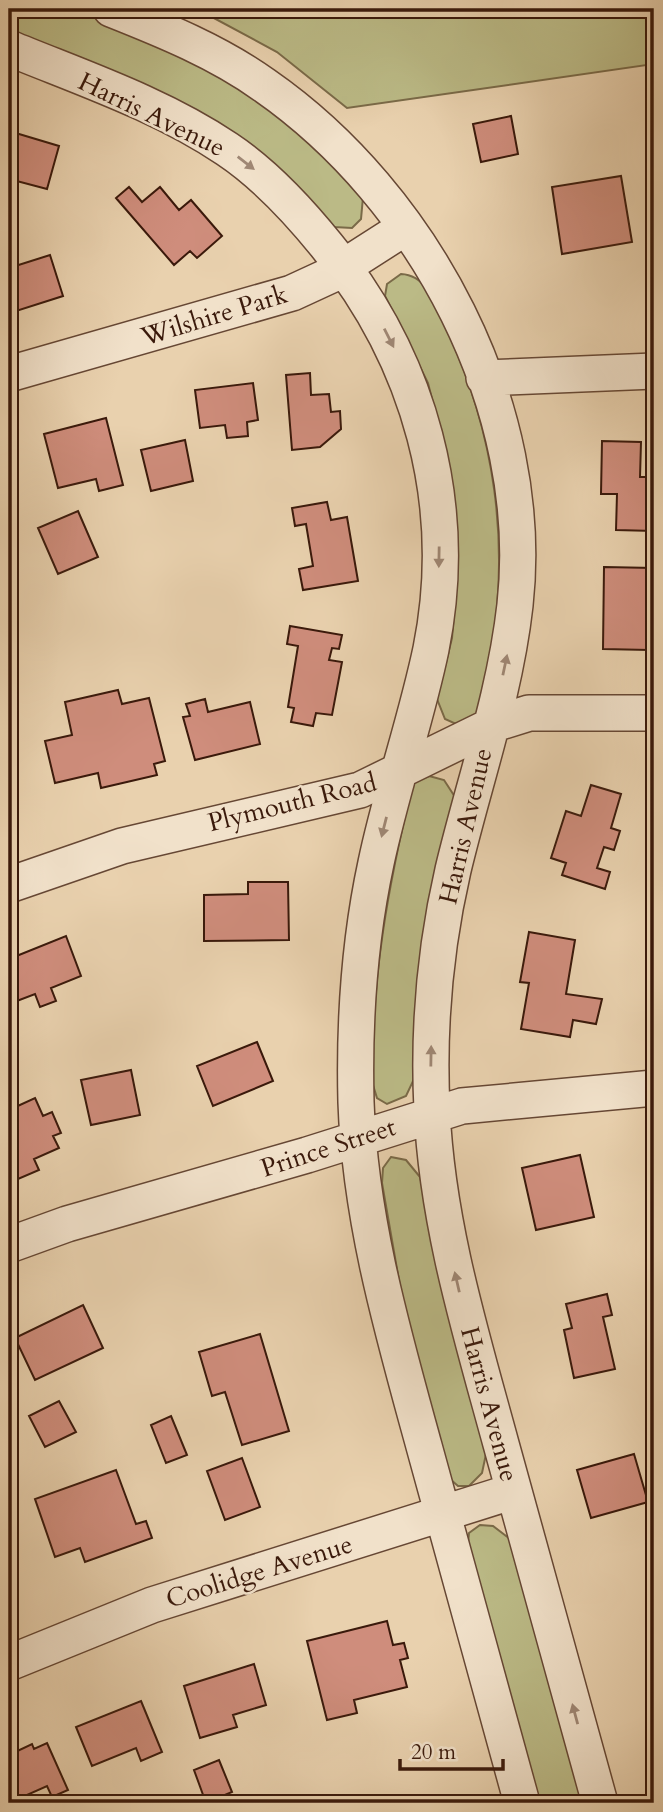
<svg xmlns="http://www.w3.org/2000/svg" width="663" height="1812" font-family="Cardo,serif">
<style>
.green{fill:#bbba86;stroke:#7a6a48;stroke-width:2}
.building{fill:#cf8d7c;stroke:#3a190b;stroke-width:2}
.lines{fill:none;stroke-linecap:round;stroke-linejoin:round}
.minor-casing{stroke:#664734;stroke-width:38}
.minor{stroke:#f1e1ca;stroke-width:35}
.oneway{fill:#9f8774}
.labels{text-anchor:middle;stroke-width:5;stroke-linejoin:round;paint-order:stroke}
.street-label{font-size:26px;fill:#3a190b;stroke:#f1e1ca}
</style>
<rect width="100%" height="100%" fill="#e9d1ae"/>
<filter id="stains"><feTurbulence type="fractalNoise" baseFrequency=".00286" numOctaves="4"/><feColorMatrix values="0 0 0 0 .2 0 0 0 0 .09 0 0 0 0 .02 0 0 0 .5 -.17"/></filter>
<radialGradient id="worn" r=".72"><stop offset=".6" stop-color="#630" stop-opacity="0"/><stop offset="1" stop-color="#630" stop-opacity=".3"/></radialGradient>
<path class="green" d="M 9,9 L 74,9 L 187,56 L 281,114 L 363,197 L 361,219 L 352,228 L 334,227 L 9,32 Z
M 197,9 L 654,9 L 654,64 L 347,108 L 277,52 Z
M 401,274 C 428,275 437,307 446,328 C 495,432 511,546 490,659 C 486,678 483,698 476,716 L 456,724 L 445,719 L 437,699 L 452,638 L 456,588 L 450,470 L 428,383 L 385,296 L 387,284 Z
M 429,776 L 444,780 L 455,797 L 415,1077 L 406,1096 L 387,1104 L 377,1098 L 373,1085 C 370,981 389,882 413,782 Z
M 391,1157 L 406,1160 L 420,1177 L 486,1454 L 482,1473 L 469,1486 L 458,1486 L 450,1479 L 404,1309 L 382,1183 L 383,1168 Z
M 480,1525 L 493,1526 L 510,1539 L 583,1803 L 539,1803 L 468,1544 L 469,1533 Z"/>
<path class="building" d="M 511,116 L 518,154 L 481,162 L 473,124 Z
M 9,131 L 59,146 L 47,189 L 9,179 Z
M 621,176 L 632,242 L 562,254 L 552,187 Z
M 129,187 L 142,202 L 160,187 L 179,210 L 191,200 L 222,236 L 197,258 L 190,251 L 174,265 L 116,198 Z
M 50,255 L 63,296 L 10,313 L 9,268 Z
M 310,373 L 311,395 L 329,394 L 331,412 L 340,411 L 341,429 L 320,447 L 292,450 L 286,375 Z
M 253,383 L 258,420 L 247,422 L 248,436 L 227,438 L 225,425 L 200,428 L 195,390 Z
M 106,418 L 123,485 L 99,491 L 96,479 L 58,488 L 44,434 Z
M 185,440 L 193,481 L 151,491 L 141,450 Z
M 602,441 L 641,442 L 640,477 L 654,477 L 654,531 L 616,530 L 617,494 L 601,494 Z
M 327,502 L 331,520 L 347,517 L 358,581 L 303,590 L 299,569 L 313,566 L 306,524 L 295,526 L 292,508 Z
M 78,511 L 98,557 L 58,574 L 38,528 Z
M 604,567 L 654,568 L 654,587 L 650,587 L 649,650 L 603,649 Z
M 290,626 L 342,635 L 339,649 L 332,648 L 329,660 L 342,662 L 332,715 L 316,713 L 313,726 L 291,722 L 294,708 L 288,707 L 298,646 L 287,644 Z
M 118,690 L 122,704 L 149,698 L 165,761 L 154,764 L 157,775 L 101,788 L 98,773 L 55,783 L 45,741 L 72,735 L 65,702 Z
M 205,699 L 208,712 L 250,702 L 260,744 L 195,760 L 183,717 L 190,716 L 186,704 Z
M 591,785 L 621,794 L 611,828 L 620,831 L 614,850 L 604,847 L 597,868 L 610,872 L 605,889 L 562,875 L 566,863 L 551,858 L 566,811 L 581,816 Z
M 248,882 L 288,882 L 289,940 L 204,941 L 204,895 L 248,894 Z
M 529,932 L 575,940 L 566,994 L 602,999 L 596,1024 L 573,1020 L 570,1037 L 521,1029 L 529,983 L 520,982 Z
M 66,936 L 81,976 L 51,988 L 56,1001 L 40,1007 L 35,994 L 9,1004 L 9,959 Z
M 257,1042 L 273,1081 L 213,1106 L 197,1066 Z
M 131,1070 L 140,1115 L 91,1125 L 81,1080 Z
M 35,1098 L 43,1116 L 52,1112 L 61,1133 L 53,1136 L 59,1148 L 34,1159 L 39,1170 L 11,1182 L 9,1110 Z
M 580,1155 L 594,1217 L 536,1230 L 522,1168 Z
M 607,1294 L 612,1315 L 603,1317 L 615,1369 L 574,1378 L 564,1330 L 572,1328 L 566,1304 Z
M 83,1305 L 103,1348 L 35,1380 L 15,1338 Z
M 260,1334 L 289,1431 L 242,1445 L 225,1392 L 212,1396 L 199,1352 Z
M 59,1401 L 76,1432 L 45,1447 L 29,1416 Z
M 171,1416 L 187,1455 L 166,1463 L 151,1425 Z
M 634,1454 L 648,1502 L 591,1518 L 577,1470 Z
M 242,1458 L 260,1507 L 225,1520 L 207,1471 Z
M 116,1470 L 136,1524 L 146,1521 L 152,1538 L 85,1562 L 80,1548 L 55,1557 L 35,1499 Z
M 387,1621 L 393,1645 L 404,1643 L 408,1658 L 400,1660 L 407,1687 L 354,1700 L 357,1713 L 327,1720 L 307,1641 Z
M 254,1664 L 266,1705 L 233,1715 L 237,1727 L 200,1738 L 184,1686 Z
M 141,1701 L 162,1752 L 141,1761 L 136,1748 L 92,1766 L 76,1727 Z
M 47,1743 L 68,1790 L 52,1797 L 47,1786 L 9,1803 L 9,1755 L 32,1744 L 34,1749 Z
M 219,1760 L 232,1792 L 206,1803 L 194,1770 Z"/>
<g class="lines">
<g class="minor-casing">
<path id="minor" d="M 111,9 C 164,30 218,52 264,85 C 424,196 537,408 515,605 C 505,695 474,782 453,870 C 435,948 428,1029 432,1110 C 437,1224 471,1334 501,1444 C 534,1564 567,1683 600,1803
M 9,48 C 82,78 160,104 227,149 C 266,175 298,210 327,246 C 420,360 460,504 431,649 C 416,721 391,791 376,863 C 359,942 354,1022 356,1102 C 360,1220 393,1333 424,1446 C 457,1565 489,1684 522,1803
M 9,374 L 292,293 L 331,275 L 406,227
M 484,378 L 654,371
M 9,885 L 122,846 L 360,790 L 497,723 L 529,713 L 654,713
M 9,1245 L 67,1224 L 307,1155 L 462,1106 L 654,1088
M 9,1663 L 152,1605 L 514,1491"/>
</g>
<use href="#minor" class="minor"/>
</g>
<defs><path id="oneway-solid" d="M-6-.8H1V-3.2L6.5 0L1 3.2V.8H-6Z" transform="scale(1.75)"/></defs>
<g class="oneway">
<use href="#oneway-solid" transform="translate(246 163) rotate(38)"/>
<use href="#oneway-solid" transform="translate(389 338) rotate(63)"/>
<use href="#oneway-solid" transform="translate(439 557) rotate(91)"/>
<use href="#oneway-solid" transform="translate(505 665) rotate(-78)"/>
<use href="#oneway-solid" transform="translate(384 827) rotate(104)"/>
<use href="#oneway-solid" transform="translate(431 1056) rotate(-89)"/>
<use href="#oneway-solid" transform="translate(457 1282) rotate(-103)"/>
<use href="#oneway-solid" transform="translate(575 1714) rotate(-105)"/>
</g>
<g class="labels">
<g class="street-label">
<text transform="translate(152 114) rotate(26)" y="9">Harris Avenue</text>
<text transform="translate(214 315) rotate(-17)" y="9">Wilshire Park</text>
<text transform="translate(292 802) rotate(-14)" y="9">Plymouth Road</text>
<text transform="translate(465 826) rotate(-77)" y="9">Harris Avenue</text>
<text transform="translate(328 1147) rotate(-18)" y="9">Prince Street</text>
<text transform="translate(490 1404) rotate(75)" y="9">Harris Avenue</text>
<text transform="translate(259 1571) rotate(-17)" y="9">Coolidge Avenue</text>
</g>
</g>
<rect width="663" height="1812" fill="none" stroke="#e9d1ae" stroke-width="35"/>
<rect x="10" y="10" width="642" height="1791" fill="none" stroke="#3a190b" stroke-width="3.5"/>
<rect x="18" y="18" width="628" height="1777" fill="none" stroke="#3a190b" stroke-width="2"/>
<path d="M400 1759v10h103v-10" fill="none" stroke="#3a190b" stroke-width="3.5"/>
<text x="411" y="1759" font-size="21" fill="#3a190b" stroke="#f1e1ca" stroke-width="5" paint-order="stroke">20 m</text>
<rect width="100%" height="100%" filter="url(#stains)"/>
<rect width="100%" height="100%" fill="url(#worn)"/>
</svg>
